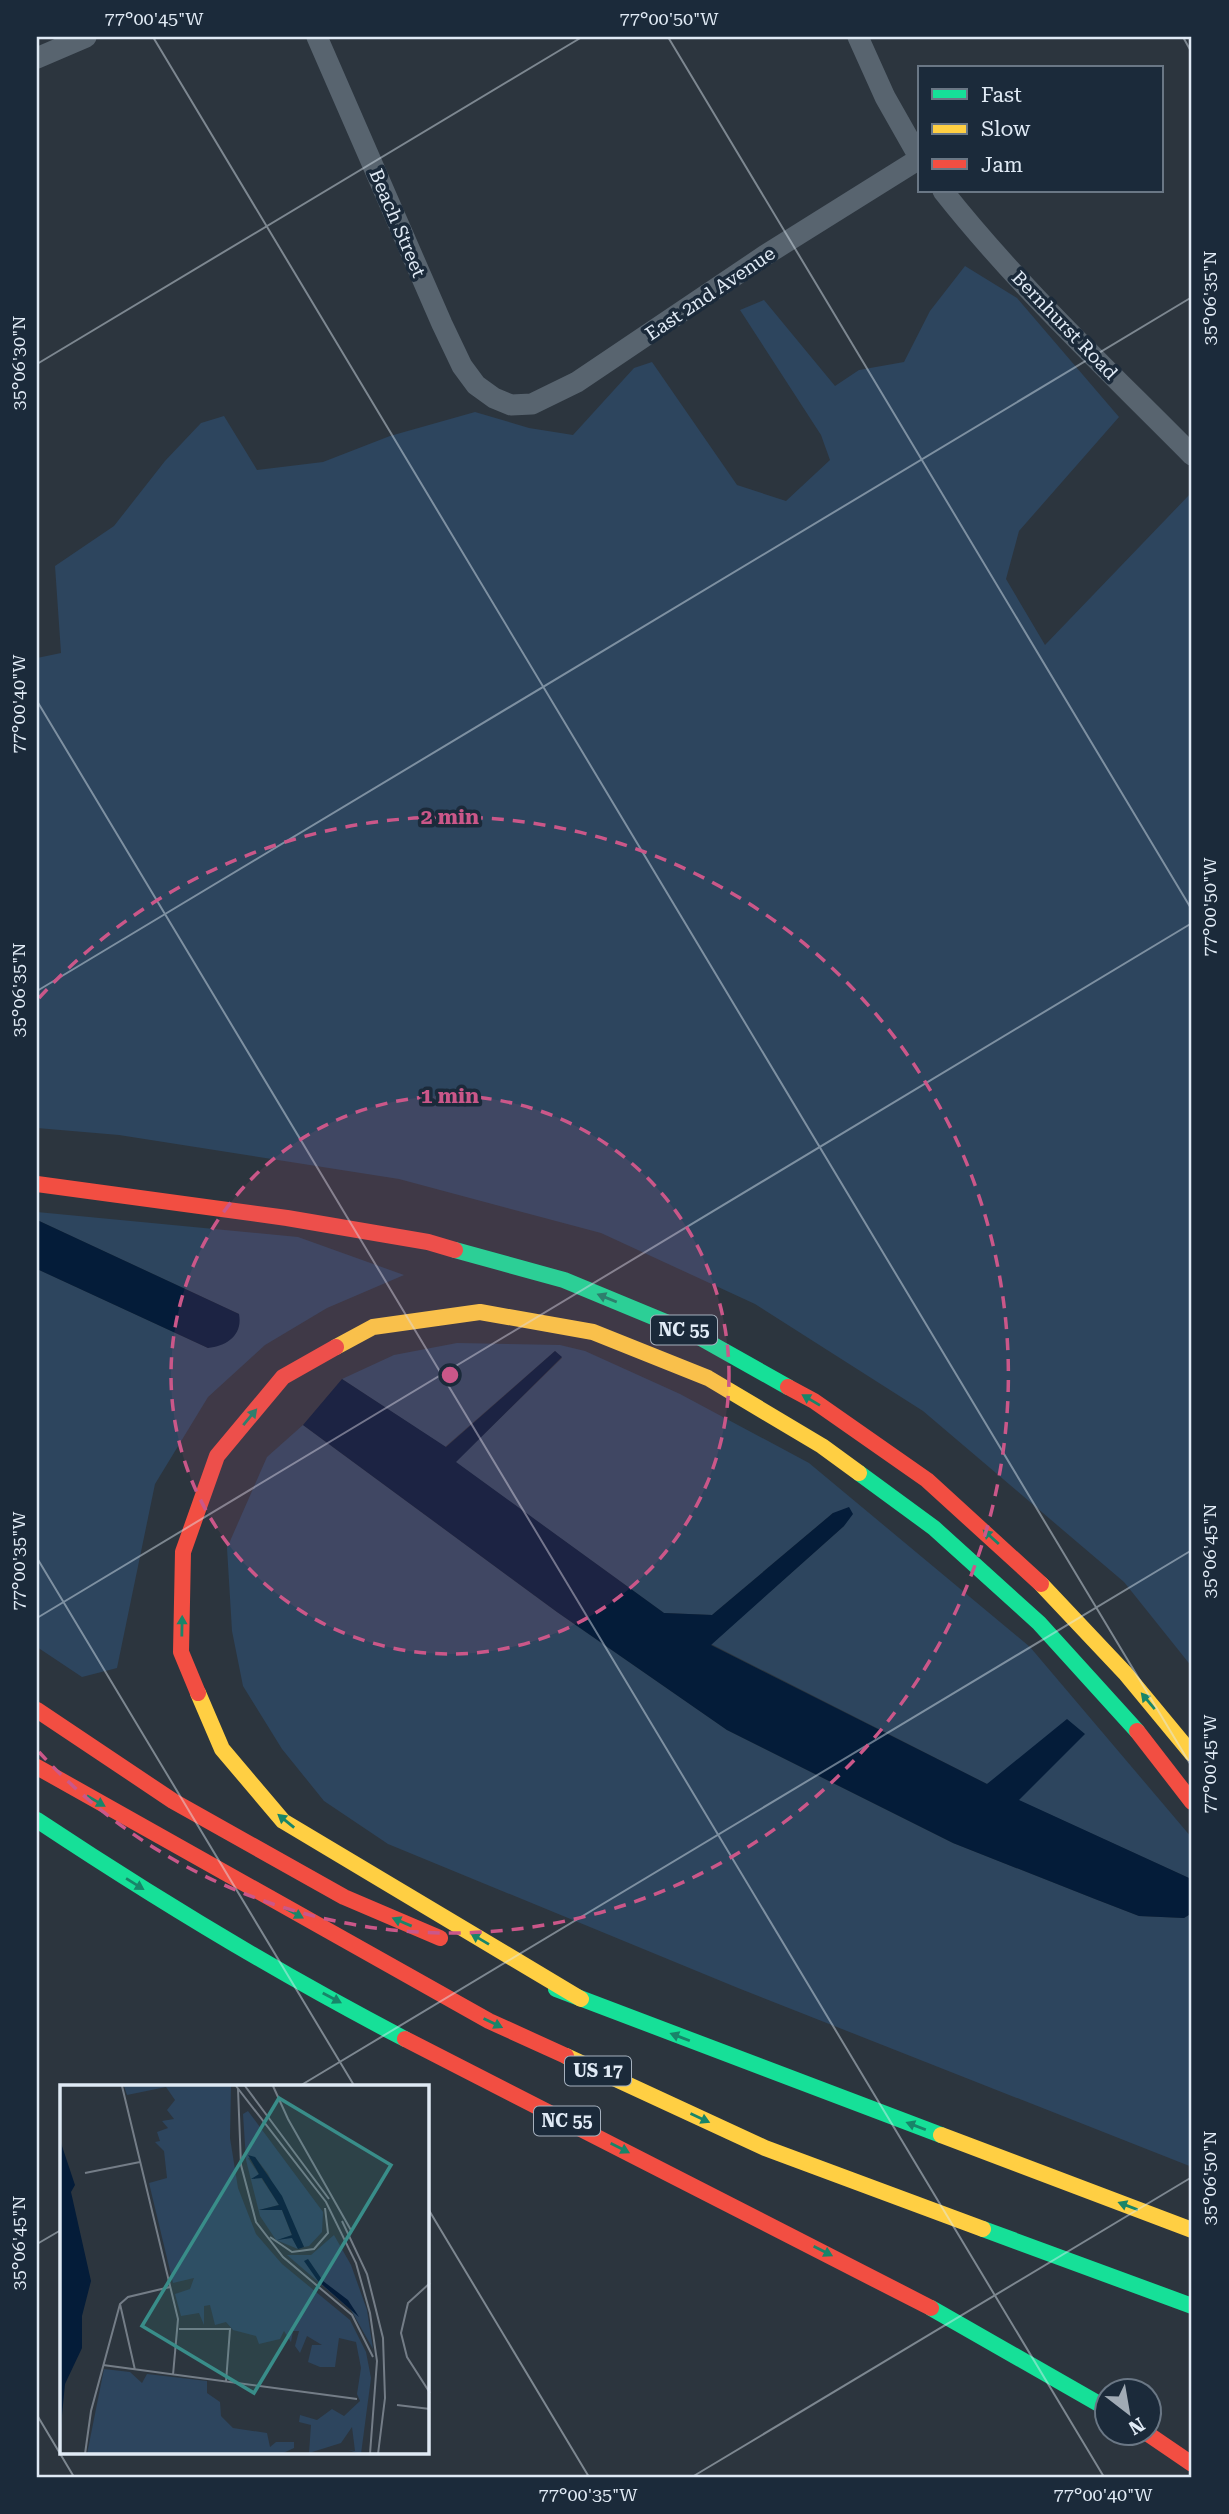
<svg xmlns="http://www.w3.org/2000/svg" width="1229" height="2514" font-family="'Roboto Serif',serif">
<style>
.green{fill:#2d455e}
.water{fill:#041c39}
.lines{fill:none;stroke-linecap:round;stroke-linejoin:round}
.street{stroke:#58646f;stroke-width:21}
.fast{stroke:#16e098;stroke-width:16}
.slow{stroke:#ffcf43;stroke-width:16}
.jam{stroke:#f24e42;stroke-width:16}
.oneway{fill:#188569}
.ticks{fill:none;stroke:#e0eaf5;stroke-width:2;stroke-opacity:0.45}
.ring{fill:none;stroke:#cb5789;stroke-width:3.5;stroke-dasharray:12 9}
.labels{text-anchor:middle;stroke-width:7;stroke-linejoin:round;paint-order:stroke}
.shield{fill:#1b2a3a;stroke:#a5b0bd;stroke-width:2}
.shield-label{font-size:18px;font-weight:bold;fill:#e0eaf5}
.street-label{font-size:19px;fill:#e0eaf5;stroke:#1b2a3a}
.inset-road{fill:none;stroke:#747d87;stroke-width:2}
.view{fill:#398d89;fill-opacity:0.15;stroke:#398d89;stroke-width:3.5}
.inset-edge{fill:none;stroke:#e0eaf5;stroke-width:3.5}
.centre{fill:#cb5789;stroke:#1b2a3a;stroke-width:3.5}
.ring-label{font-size:21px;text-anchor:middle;font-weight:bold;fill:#cb5789;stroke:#1b2a3a;stroke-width:7;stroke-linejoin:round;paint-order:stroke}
.neatline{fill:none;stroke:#e0eaf5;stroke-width:2.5}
.ticks-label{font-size:18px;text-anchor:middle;fill:#e0eaf5}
</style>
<rect width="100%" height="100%" fill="#2c353e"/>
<path class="green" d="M 965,266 L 1017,298 L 1119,417 L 1019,531 L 1006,579 L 1045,645 L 1192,492 L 1192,1667 L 1124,1582 L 923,1411 L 755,1304 L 601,1233 L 399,1179 L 119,1135 L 37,1128 L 37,658 L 61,653 L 55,566 L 114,526 L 165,461 L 201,423 L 224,416 L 257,470 L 323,462 L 390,436 L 475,412 L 529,428 L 573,435 L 634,368 L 652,362 L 737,485 L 786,501 L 830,460 L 821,435 L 740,310 L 764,300 L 835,386 L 859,370 L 904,362 L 930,311 Z
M 37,1212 L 298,1237 L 404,1275 L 327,1308 L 265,1345 L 208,1397 L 155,1484 L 117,1668 L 82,1677 L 37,1647 L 37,1269 L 208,1348 L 239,1314 L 37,1220 Z
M 457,1343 L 560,1345 L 585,1351 L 680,1394 L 809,1463 L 1030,1647 L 1192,1838 L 1192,1881 L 1189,1878 L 1018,1800 L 1084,1734 L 987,1784 L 711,1644 L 844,1526 L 833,1513 L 712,1615 L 664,1613 L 455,1462 L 562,1358 L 555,1351 L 445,1447 L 342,1379 L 394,1355 Z
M 303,1425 L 557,1612 L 727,1730 L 953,1843 L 1095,1899 L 1139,1916 L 1184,1918 L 1192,1913 L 1192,2167 L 738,1988 L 388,1844 L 324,1801 L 282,1749 L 243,1686 L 232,1631 L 227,1548 L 267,1457 Z"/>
<path class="water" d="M 37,1220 L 239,1314 C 243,1335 227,1346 208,1348 L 37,1269 Z
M 555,1351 L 562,1357 L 456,1462 L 664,1613 L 712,1615 L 833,1513 L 849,1507 L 853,1514 L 844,1526 L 711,1645 L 987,1784 L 1067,1719 L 1085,1734 L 1019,1800 L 1189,1878 L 1192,1881 L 1192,1913 L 1184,1918 L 1139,1916 L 1095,1899 L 953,1843 L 727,1730 L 557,1612 L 303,1425 L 342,1379 L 446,1447 Z"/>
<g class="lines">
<path class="street" d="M 317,37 L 442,324 L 462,366 L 476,385 L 494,398 L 511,405 L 532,404 L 577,382 L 764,256 L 919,159
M 858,37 L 885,97 L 919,157
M 37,58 L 86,37
M 943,191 C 1018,286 1107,369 1192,455"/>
<path class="fast" d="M 455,1250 L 564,1280 L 692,1333 L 788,1387
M 859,1473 L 934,1528 L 1039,1623 L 1137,1731
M 37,1820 C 156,1899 278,1973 405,2039
M 556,1989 L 941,2135
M 983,2229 L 1192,2306
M 931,2308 L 1106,2408"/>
<path class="slow" d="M 336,1347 L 373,1327 L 480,1312 L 593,1332 L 708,1378 L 822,1446 L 859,1473
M 1041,1584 L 1125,1673 L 1192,1754
M 198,1693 L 222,1749 L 283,1821 L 581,1999
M 566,2056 L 765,2148 L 983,2229
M 941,2135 L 1192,2230"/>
<path class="jam" d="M 37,1184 L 287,1218 L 428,1242 L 455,1250
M 788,1387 L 814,1401 L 927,1480 L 1041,1584
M 198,1693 L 181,1652 L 183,1552 L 217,1456 L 283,1377 L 336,1347
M 37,1710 L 173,1801 L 344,1897 L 440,1938
M 1137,1731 L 1192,1802
M 37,1767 L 489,2021 L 566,2056
M 405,2039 L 931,2308
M 1148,2434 L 1192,2464"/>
</g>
<defs><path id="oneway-solid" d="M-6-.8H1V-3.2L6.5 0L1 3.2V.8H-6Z" transform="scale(1.75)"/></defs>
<g class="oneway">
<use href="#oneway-solid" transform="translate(607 1298) rotate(-158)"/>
<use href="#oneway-solid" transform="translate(811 1400) rotate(-149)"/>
<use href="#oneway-solid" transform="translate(250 1417) rotate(-50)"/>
<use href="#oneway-solid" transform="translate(991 1537) rotate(-138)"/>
<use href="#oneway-solid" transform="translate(182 1626) rotate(-89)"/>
<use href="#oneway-solid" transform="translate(1148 1701) rotate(-130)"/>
<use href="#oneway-solid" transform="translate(96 1801) rotate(30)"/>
<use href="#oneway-solid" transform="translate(286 1821) rotate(-141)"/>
<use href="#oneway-solid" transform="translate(135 1884) rotate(32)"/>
<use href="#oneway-solid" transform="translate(294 1913) rotate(29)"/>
<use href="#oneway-solid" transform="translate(402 1922) rotate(-157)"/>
<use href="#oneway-solid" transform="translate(480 1939) rotate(-149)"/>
<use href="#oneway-solid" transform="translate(332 1998) rotate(28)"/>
<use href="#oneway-solid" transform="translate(493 2023) rotate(26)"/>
<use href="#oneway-solid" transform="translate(680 2037) rotate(-159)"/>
<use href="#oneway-solid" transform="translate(700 2118) rotate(25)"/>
<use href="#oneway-solid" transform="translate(916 2126) rotate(-159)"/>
<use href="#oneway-solid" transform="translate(620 2148) rotate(27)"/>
<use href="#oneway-solid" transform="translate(1128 2206) rotate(-159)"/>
<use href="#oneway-solid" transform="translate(823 2251) rotate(27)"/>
</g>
<path class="ticks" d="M 153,37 L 1192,1767M 668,37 L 1192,910M 1183,37 L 1192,53M 37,364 L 582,37M 37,701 L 1104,2477M 37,991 L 1192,297M 37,1558 L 355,2087M 37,1618 L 1192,923M 298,2087 L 1192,1550M 427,2207 L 589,2477M 37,2244 L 61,2230M 37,2415 L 74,2477M 692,2477 L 1192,2177"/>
<circle cx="450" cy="1375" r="279" fill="#cb5789" fill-opacity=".12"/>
<g class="ring">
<circle cx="450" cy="1375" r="279"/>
<path d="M39 998A558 558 0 1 1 39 1752"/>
</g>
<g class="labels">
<g class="shield">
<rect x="651" y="1315.5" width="66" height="29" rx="5"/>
<rect x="565" y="2056.5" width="66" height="29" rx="5"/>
<rect x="534" y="2106.5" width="66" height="29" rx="5"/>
</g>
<g class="shield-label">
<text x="684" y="1336">NC 55</text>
<text x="598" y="2077">US 17</text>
<text x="567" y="2127">NC 55</text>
</g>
<g class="street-label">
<text transform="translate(398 223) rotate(67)" y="7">Beach Street</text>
<text transform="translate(710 293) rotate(-34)" y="7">East 2nd Avenue</text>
<text transform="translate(1065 325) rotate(46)" y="7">Bernhurst Road</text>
</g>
</g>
<g transform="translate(60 2085)">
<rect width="369" height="369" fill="#2c353e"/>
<path d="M 64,1 L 171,1 L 170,53 L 178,103 L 196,149 L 222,179 L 290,235 L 306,267 L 311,293 L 301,369 L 288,365 L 295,366 L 292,342 L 281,358 L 249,368 L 251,340 L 239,337 L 240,330 L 257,335 L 272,324 L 284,331 L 300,316 L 297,309 L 301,283 L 296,257 L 279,253 L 275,282 L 260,282 L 248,277 L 252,260 L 262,260 L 247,251 L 240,268 L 235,261 L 239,246 L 233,246 L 231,257 L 224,246 L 220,254 L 199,259 L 196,251 L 173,245 L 166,237 L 155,240 L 150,220 L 144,221 L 144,240 L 139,228 L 121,231 L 115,209 L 130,204 L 134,193 L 113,198 L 89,98 L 107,93 L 104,66 L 95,57 L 100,56 L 97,47 L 108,43 L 102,36 L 114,34 L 107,25 L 115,15 L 106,2 L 67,10 ZM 188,26 L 263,127 L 262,147 L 249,161 L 244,162 L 208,89 L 195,72 L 188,73 L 219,120 L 199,125 L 222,125 L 232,151 L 218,155 L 232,152 L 238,164 L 216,155 L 200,131 L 186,75 L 183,29 ZM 274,150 L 291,180 L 307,225 L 313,264 L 291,225 L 227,170 L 251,170 ZM 44,284 L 70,287 L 82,298 L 87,289 L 147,296 L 147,308 L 160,317 L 161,331 L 173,343 L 207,348 L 210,362 L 216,357 L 234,357 L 234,363 L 221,369 L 27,369 Z" fill="#2d455e"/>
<path d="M 0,55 L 15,100 L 11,107 L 31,196 L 22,231 L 22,263 L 5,299 L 0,351 ZM 188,70 L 195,72 L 222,111 L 244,162 L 238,164 L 232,153 L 217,155 L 232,150 L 222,125 L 199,125 L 219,120 L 202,93 L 191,94 L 199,89 ZM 248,174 L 263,196 L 288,215 L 299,232 L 258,196 L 244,176 Z" fill="#041c39"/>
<path class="inset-road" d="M 62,1 L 118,234 L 113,290M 176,1 L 266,117 L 296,178 L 310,228 L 317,276 L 310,369M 185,1 L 269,114M 213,1 L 228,34 L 292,147M 178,4 L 181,80 L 196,137 L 223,172 L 292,230 L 313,272M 25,88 L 80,77M 282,136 L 307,189 L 323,253 L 325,313 L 318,369M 210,152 L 232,167 L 254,164 L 268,148 L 265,123M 370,198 L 348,218 L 341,248 L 347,272 L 370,308M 60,219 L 75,285M 119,244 L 170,244 L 166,297M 43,280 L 297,314M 337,320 L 370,324M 25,369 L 31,326 L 60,219 L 68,212 L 110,202"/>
<path class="view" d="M 219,13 L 331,80 L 194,308 L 82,241 Z"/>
<rect width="369" height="369" class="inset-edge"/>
</g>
<circle cx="450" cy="1375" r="10" class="centre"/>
<g class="ring-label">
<text x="450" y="824">2 min</text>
<text x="450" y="1103">1 min</text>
</g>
<rect width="1229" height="2514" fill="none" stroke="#1b2a3a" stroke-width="77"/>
<rect x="918" y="66" width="245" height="126" fill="#1b2a3a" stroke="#6a7785" stroke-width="2"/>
<rect x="932" y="89" width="35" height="10" fill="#16e098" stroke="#6a7785" stroke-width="2"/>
<text x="981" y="102" font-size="21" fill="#e0eaf5">Fast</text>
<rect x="932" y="124" width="35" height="10" fill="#ffcf43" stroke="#6a7785" stroke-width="2"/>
<text x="981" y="136" font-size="21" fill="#e0eaf5">Slow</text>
<rect x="932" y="159" width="35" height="10" fill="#f24e42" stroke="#6a7785" stroke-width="2"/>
<text x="981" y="172" font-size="21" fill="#e0eaf5">Jam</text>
<g transform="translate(1128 2412) rotate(149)"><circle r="33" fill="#1b2a3a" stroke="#6a7785" stroke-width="2"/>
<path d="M0-5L12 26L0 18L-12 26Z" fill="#a1abb5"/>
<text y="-10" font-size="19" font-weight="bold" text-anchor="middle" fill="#e0eaf5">N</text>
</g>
<rect x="38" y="38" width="1152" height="2438" class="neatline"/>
<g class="ticks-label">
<text x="154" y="25">77°00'45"W</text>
<text x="669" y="25">77°00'50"W</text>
<text transform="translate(1210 298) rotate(-90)" y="6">35°06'35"N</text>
<text transform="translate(19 363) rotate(-90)" y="6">35°06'30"N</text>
<text transform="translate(19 704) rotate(-90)" y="6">77°00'40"W</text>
<text transform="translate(1210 907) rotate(-90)" y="6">77°00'50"W</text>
<text transform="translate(19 990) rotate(-90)" y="6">35°06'35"N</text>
<text transform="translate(1210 1551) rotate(-90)" y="6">35°06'45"N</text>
<text transform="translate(19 1561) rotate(-90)" y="6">77°00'35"W</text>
<text transform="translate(1210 1764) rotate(-90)" y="6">77°00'45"W</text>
<text transform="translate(1210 2178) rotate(-90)" y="6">35°06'50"N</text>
<text transform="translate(19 2243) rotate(-90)" y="6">35°06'45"N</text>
<text x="588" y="2501">77°00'35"W</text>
<text x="1103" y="2501">77°00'40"W</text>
</g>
</svg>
